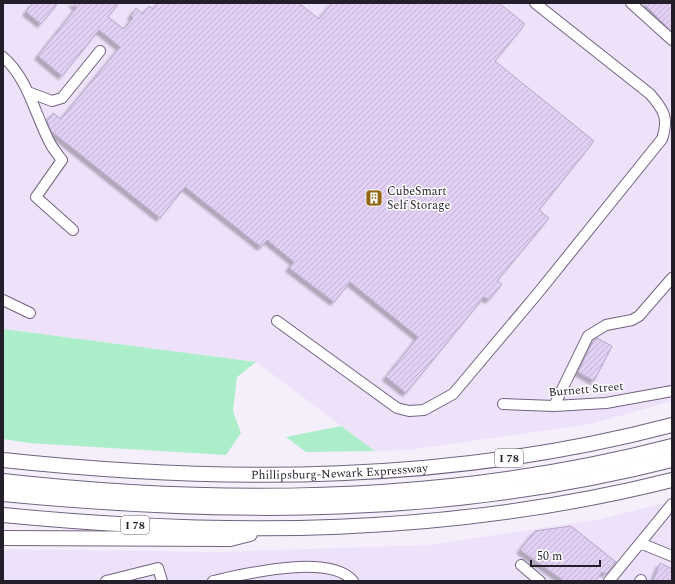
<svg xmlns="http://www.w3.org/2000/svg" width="675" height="584" font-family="Spectral,serif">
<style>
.built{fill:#eee2fb}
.grass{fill:#aceec9}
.building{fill:url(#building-hatch);stroke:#b6a6c7;filter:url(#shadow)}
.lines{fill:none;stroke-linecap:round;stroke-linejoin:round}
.minor-casing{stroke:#716380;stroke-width:12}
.highway-casing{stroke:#716380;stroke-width:16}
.minor{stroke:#fff;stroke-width:10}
.highway{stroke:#fff;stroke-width:14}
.labels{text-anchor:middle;stroke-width:3;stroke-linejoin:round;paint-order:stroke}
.shield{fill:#fff;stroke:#66626a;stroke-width:1}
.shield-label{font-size:11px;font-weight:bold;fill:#241e2a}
.poi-label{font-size:12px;fill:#241e2a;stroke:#fff;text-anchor:start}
.street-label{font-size:12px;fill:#241e2a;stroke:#fff}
</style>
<defs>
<pattern id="building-hatch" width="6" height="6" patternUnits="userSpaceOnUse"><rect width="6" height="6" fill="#e1d0f3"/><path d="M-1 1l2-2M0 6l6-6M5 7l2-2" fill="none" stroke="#c1b2d0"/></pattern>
<filter id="shadow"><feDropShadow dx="-3.5" dy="3.5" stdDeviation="1" flood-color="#0004"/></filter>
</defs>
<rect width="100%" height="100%" fill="#f5effc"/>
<path class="built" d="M 3,3 L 672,3 L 672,401 L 591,424 L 408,450 L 375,451 L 256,362 L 3,329 Z
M 672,501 L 672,581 L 3,581 L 3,549 L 219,552 L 429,545 L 601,519 Z"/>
<path class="grass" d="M 3,329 L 256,362 L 237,377 L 233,411 L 241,433 L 226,455 L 29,443 L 3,439 Z
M 341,426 L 375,451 L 306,452 L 286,437 Z"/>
<path class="building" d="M 33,3 L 58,3 L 41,24 L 26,12 Z
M 72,3 L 119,3 L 108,17 L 124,29 L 133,18 L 131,16 L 136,8 L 143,14 L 149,6 L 153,9 L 158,3 L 299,3 L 319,19 L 332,3 L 499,3 L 525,24 L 495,61 L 594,141 L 539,210 L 549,218 L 497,281 L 502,284 L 489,300 L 484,297 L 406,393 L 386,377 L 418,337 L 350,282 L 334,302 L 289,268 L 294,262 L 267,240 L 261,247 L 185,187 L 160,218 L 51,131 L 47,121 L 53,113 L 61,119 L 120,47 L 99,30 L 62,76 L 38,56 L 77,7 Z
M 643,3 L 672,3 L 672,31 L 666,26 Z
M 597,338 L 612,346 L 594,381 L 578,372 L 593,341 Z
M 571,526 L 616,562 L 606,574 L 602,572 L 595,581 L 564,581 L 520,550 L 535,531 Z
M 660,563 L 672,569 L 672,581 L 653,581 Z"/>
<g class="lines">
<g class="minor-casing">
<path id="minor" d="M 631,3 L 672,40
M 3,57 C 28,78 35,115 50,143 C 53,149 58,155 62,160 L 36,197 L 73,230
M 28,92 L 52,101 L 62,98 L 100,51
M 3,300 L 30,313
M 277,321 L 397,408 L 409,411 L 424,410 L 453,394 L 538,293 L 662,139 C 669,118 664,110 650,94 L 535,3
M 503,404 L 554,406 L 606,403 L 672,391
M 554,406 L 588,336 L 606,325 L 632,320 L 639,316 L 672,278
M 640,543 L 672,556
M 521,565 L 540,581
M 106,581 L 158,568 L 162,581
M 213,581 C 245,574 329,553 353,581
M 609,581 L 672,504
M 640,581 L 641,580"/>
</g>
<g class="highway-casing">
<g id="highway">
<path id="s1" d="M 3,460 C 227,484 453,483 672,425"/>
<path d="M 3,481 C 226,506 454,503 672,446"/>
<path d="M 3,494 C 233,516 447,517 672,460"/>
<path d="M 3,515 C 230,537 449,536 672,480"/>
<path d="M 3,538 L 230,539 L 250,534"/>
</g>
</g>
<use href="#minor" class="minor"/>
<use href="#highway" class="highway"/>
</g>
<defs>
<g id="building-square" transform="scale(0.9)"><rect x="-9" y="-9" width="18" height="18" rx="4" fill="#936611" stroke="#fff"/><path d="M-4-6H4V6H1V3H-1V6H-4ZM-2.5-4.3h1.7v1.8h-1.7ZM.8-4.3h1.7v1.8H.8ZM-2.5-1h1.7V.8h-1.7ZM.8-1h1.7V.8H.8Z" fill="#fff"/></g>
</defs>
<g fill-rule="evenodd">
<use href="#building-square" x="374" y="198"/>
</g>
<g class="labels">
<g class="shield">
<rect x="495" y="449" width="28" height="18" rx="3"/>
<rect x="121" y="516" width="28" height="18" rx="3"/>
</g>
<g class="shield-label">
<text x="509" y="462">I 78</text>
<text x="135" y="529">I 78</text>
</g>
<g class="poi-label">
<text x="387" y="195">CubeSmart<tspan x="387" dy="14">Self Storage</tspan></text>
</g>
<g class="street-label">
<text transform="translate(586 389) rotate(-5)" y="4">Burnett Street</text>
<text dy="4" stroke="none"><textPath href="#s1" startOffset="337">Phillipsburg-Newark Expressway</textPath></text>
</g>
</g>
<rect width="675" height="584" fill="none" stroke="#241e2a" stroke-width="8"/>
<path d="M531 560v6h69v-6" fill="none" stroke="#241e2a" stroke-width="2"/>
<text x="537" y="560" font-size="12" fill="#241e2a" stroke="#ffffff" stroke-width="3" paint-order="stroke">50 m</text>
</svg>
